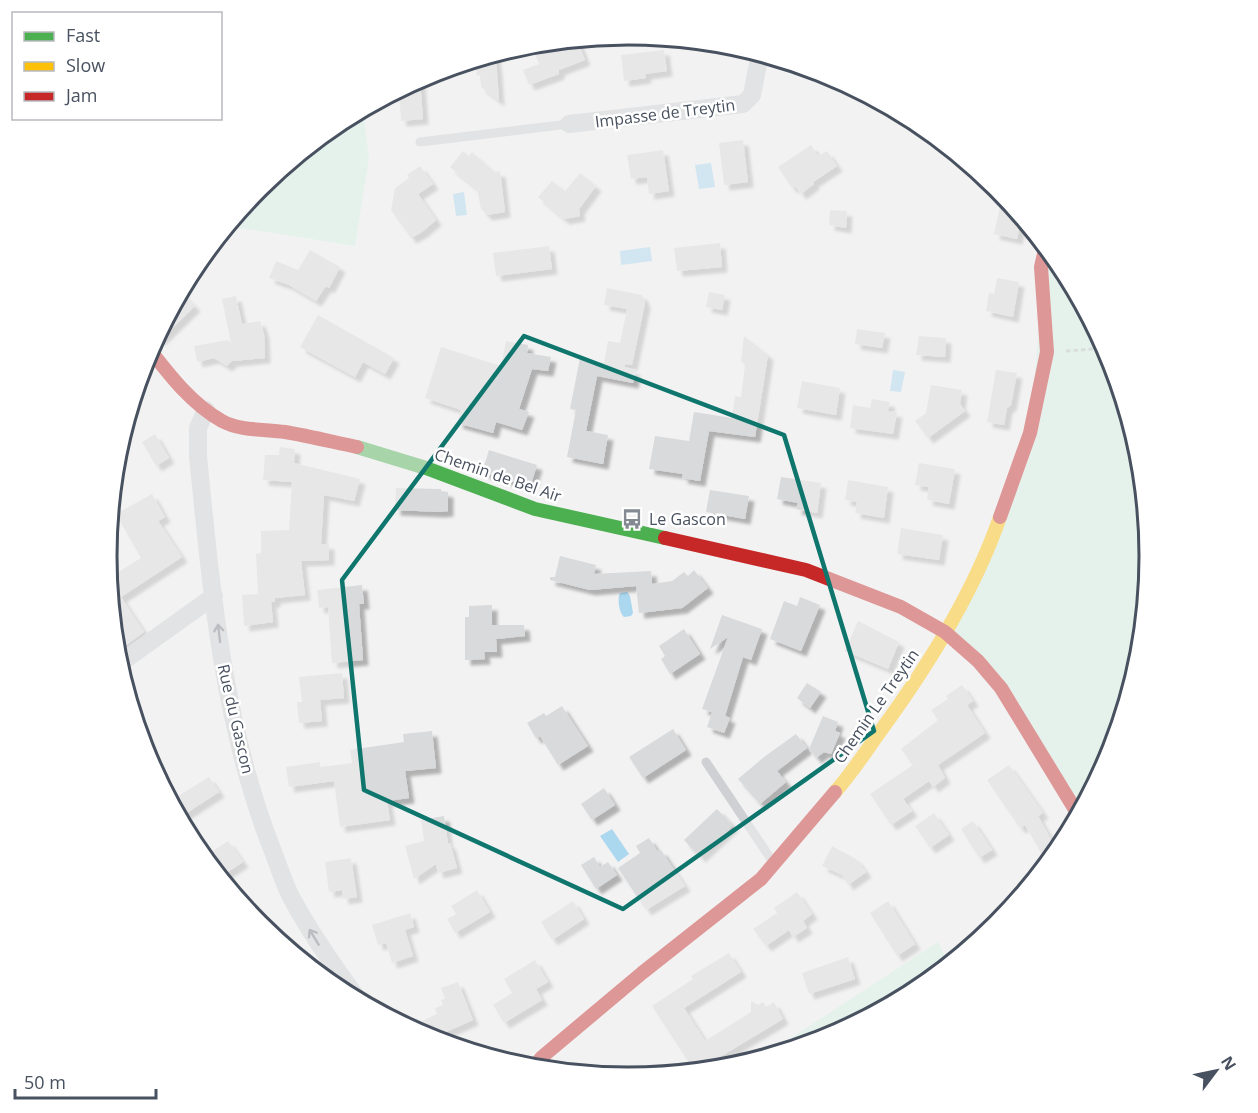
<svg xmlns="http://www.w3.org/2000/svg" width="1258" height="1113" font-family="'Open Sans',sans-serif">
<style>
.green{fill:#d6f1e5}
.water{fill:#abd7ef}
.building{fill:#d9dadc;filter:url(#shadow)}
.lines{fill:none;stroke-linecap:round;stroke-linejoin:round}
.path{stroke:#bbc6c4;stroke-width:3;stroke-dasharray:4.5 3;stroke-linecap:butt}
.lane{stroke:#ced0d3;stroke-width:9}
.street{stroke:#ced0d3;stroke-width:18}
.fast{stroke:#4caf50;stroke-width:14}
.slow{stroke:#ffc107;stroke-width:14}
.jam{stroke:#c62828;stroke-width:14}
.oneway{stroke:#777d88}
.marked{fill:none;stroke:#0f766e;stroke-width:4.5;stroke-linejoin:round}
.labels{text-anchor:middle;stroke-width:5;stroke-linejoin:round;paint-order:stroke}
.street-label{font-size:16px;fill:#48515f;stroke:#fff}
.poi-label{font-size:16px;fill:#48515f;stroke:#fff;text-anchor:start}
.rim{fill:none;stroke:#48515f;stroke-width:3}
</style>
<defs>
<filter id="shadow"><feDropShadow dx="5.5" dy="5.5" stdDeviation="1.5" flood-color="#0004"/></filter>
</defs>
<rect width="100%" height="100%" fill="#f2f2f2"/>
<path class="green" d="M 363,110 L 369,159 L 355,246 L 228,226 L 260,187 L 339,122 Z
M 1046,245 L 1063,267 L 1111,357 L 1141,455 L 1151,557 L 1141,659 L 1111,757 L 1079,816 L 1001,688 L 945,632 L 1030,433 Z
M 938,942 L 950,965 L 919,991 L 828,1039 L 754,1062 Z"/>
<path class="water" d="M 711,163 L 715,187 L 699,189 L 695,165 Z
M 464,192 L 467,215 L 456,216 L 453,194 Z
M 650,247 L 652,261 L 621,265 L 620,251 Z
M 893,370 L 905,372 L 901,392 L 890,391 Z
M 627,592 L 630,596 L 633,613 L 631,616 L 624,617 C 619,612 617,599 620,593 Z
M 612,829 L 629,854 L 618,862 L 600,836 Z"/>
<path class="building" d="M 577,40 L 585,60 L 559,70 L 559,74 L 529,85 L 523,70 L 539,64 L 534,52 L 565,41 Z
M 664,50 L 667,71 L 645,74 L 646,78 L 624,81 L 621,55 Z
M 495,54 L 497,72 L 499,101 L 481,87 L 480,75 L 477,76 L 475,60 Z
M 420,79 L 423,119 L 401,121 L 399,91 Z
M 743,140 L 748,182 L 724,185 L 719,143 Z
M 811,145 L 818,156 L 827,151 L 837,166 L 813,182 L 814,184 L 801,194 L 795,186 L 792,188 L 778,167 Z
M 663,150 L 669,191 L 649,194 L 647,177 L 631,179 L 627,155 Z
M 463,151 L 469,156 L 472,152 L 494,172 L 500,171 L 505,212 L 487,215 L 481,209 L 477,189 L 450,167 Z
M 420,166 L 433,184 L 418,194 L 436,220 L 422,232 L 411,238 L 391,210 L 395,188 L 409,178 L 407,175 Z
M 580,173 L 596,186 L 579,209 L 580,216 L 564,219 L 538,197 L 552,181 L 565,191 Z
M 1003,193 L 1022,216 L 1017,239 L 994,234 Z
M 830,210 L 847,211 L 846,228 L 829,225 Z
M 720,243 L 722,267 L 677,271 L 674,248 Z
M 549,246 L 552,269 L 496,276 L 493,253 Z
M 310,250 L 340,267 L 329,288 L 326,286 L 316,301 L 289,285 L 269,278 L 276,261 L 298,270 Z
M 997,278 L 1019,282 L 1013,317 L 986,311 L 989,293 L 994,294 Z
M 607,288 L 642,295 L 645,303 L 632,365 L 625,364 L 625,367 L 635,370 L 633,383 L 597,376 L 586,431 L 608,435 L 603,464 L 567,457 L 576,410 L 570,409 L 580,358 L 604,363 L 608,341 L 620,343 L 627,309 L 604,305 Z
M 181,292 L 195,306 L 160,340 L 157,338 Z
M 709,292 L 725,295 L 722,310 L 706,307 Z
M 236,296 L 242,324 L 260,321 L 264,334 L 265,358 L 232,361 L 227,366 L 214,358 L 197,362 L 194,346 L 228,340 L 231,343 L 222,299 Z
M 318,315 L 394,358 L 385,374 L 363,362 L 355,377 L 300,347 Z
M 857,329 L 885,333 L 882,348 L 855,344 Z
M 744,336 L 768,355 L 755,437 L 709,431 L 700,481 L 682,478 L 683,474 L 649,469 L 655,436 L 689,441 L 694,412 L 732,418 L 735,396 L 741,397 L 745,365 L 741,361 Z
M 919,336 L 946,338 L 945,357 L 916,355 Z
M 506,341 L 528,345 L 527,353 L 551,357 L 548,371 L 532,369 L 519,409 L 529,412 L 522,430 L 496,422 L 493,433 L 457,423 L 461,410 L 425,398 L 441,347 L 501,366 Z
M 996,370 L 1017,373 L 1011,405 L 1007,408 L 1004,425 L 987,422 Z
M 802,381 L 840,388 L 836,415 L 797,408 Z
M 931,385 L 962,390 L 960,404 L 965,411 L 928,438 L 915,421 L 926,413 Z
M 872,399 L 890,402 L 888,411 L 897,412 L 893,434 L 850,428 L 853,405 L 870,408 Z
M 155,434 L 169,458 L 156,466 L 142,442 Z
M 280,447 L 295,449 L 294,463 L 360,479 L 354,501 L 324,495 L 321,544 L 329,544 L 329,560 L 301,561 L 305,595 L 275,598 L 275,602 L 271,602 L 273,622 L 244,626 L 242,595 L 258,594 L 256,554 L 261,553 L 261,531 L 289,530 L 292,482 L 263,480 L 265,455 L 279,455 Z
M 489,450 L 537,465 L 530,487 L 482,472 Z
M 919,463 L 955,469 L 949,504 L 927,500 L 929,487 L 915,485 Z
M 781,477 L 821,483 L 817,513 L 796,509 L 798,503 L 777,499 Z
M 848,480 L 888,487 L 884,518 L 855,513 L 857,502 L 845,500 Z
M 396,488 L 441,489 L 441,491 L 448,492 L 448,511 L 440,512 L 395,510 Z
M 710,490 L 749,496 L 745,519 L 706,512 Z
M 152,494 L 165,517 L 158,521 L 182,557 L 121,597 L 144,632 L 116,652 L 109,578 L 141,558 L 116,514 Z
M 901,528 L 943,535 L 939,560 L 897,554 Z
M 560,556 L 596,565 L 594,574 L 651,571 L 652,584 L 672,581 L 684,572 L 688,576 L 694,570 L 708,588 L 682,608 L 639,613 L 636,586 L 590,590 L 550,580 L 550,577 L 555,577 Z
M 362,585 L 364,604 L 359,604 L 363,660 L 332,663 L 328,607 L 319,608 L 317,590 Z
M 800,597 L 820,605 L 801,651 L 770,639 L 784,601 L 797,606 Z
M 492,605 L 492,625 L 524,625 L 525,636 L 496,639 L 497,652 L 484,652 L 485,659 L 465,660 L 465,617 L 469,617 L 469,606 Z
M 722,615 L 762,629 L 751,660 L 743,657 L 725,716 L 730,718 L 724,733 L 707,727 L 712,712 L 702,709 L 728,637 L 710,649 Z
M 858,621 L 899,642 L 888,669 L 845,651 Z
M 684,629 L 700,654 L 670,674 L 661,659 L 665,656 L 659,646 Z
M 342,673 L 344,698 L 320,700 L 322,721 L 299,723 L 297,702 L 302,702 L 299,677 Z
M 807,683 L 821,692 L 810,708 L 797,698 Z
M 962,685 L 973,701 L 967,705 L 985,733 L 938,765 L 945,778 L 933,787 L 929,781 L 903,799 L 912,811 L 891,825 L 870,794 L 913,765 L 901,749 L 938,720 L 931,710 L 948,699 L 946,696 Z
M 562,706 L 588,746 L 558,765 L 540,736 L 536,738 L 527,723 L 544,713 L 546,716 Z
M 823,716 L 838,722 L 835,731 L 840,733 L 831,754 L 824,752 L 816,758 L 809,749 Z
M 673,729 L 686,750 L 643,778 L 629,757 Z
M 432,731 L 436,768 L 405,771 L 409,798 L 387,801 L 390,820 L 340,827 L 334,781 L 289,787 L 286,767 L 320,762 L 320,767 L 352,763 L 350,750 L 404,742 L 403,734 Z
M 796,734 L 807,748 L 777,771 L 786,782 L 760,804 L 738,779 L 764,757 Z
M 1009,765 L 1043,813 L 1038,816 L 1058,852 L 1048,865 L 1025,825 L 1020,828 L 987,780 Z
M 209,777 L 219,792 L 182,816 L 173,799 Z
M 604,788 L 615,805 L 592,820 L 581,804 Z
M 717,809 L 733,826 L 700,857 L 684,840 Z
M 934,813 L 949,835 L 930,848 L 915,826 Z
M 444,816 L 448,844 L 450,843 L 457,868 L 438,873 L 436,864 L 414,879 L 405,846 L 424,841 L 421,820 Z
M 973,821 L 992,850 L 979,858 L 961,829 Z
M 649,838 L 658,852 L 661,850 L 685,886 L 646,910 L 618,868 L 640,853 L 636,846 Z
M 228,841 L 243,862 L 220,877 L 204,857 Z
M 832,846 L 856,859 L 866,872 L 848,885 L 842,875 L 822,866 Z
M 594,857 L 600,867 L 608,862 L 617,875 L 596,889 L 581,865 Z
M 351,858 L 357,897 L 343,899 L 342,890 L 329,892 L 325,862 Z
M 477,890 L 490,912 L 455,933 L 447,919 L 456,914 L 451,906 Z
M 797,892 L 812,914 L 803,921 L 807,928 L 793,937 L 789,930 L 766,946 L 753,929 L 777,913 L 774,908 Z
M 573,901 L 584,919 L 552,940 L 541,922 Z
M 888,901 L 915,944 L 897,956 L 870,913 Z
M 410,913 L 414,927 L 405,930 L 413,956 L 392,963 L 386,943 L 378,945 L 372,925 Z
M 729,953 L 741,972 L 684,1008 L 705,1041 L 751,1012 L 751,1001 L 758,1005 L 763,1002 L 766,1007 L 774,1002 L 783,1019 L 695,1072 L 652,1006 L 693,979 L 691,976 Z
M 848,957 L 855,979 L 809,994 L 802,973 Z
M 535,960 L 548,982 L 536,989 L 542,1000 L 504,1023 L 493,1005 L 512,993 L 504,979 Z
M 458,982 L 473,1020 L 430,1039 L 426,1037 L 420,1022 L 437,1014 L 435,1008 L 443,1005 L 441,1000 L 445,999 L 441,988 Z"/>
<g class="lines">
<path class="path" d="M 1066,351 L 1107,348"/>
<path class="lane" d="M 420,142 L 569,124
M 706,762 L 773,862"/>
<path class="street" d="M 569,124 L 743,104 L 752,95 L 760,53
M 206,410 L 198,428 L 198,456 C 211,588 223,724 272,849 C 278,864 283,880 290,895 C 310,933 334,967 360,1002
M 119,664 L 214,596"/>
<path class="fast" d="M 357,447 L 426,468 L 535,509 L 665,538"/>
<path class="slow" d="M 835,792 C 851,774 865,753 879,733 C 926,669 974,592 1000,517"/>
<path class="jam" d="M 150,350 C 171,377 192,404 222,421 C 240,431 265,429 285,432 C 309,436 333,442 357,447
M 1000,517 L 1030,433 L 1047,352 L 1041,267 L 1046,245
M 665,538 L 806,570 L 901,607 L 945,632 L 978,661 L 1001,688 L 1079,816
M 532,1069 L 542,1057 L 642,973 L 761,879 L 835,792"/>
</g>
<defs><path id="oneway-shaft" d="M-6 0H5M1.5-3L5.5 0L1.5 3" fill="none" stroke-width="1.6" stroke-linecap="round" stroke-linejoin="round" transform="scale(1.5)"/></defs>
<g class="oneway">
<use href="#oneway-shaft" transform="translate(219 633) rotate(-97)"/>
<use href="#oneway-shaft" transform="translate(314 937) rotate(-121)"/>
</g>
<path d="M0 0H1258V1113H0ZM 524,336 L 784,435 L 874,731 L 623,909 L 364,790 L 342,580 Z" fill="#f2f2f2" fill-opacity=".55" fill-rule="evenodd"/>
<path class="marked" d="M 524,336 L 784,435 L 874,731 L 623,909 L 364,790 L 342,580 Z"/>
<defs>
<g id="bus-bare" transform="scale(1.62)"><path d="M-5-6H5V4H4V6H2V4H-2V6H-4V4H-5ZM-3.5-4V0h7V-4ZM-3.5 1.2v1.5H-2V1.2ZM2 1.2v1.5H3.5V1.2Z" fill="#848992" stroke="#fff" stroke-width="2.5" paint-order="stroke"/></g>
</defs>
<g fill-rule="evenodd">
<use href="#bus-bare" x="632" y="519"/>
</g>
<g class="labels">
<g class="street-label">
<text transform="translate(665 113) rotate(-7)" y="6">Impasse de Treytin</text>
<text transform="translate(498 475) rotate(19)" y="6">Chemin de Bel Air</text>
<text transform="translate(876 706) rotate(-55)" y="6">Chemin Le Treytin</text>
<text transform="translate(236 719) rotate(77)" y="6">Rue du Gascon</text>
</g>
<g class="poi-label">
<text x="649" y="525">Le Gascon</text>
</g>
</g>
<path d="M0 0H1258V1113H0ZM117 556a511 511 0 1 1 1022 0a511 511 0 1 1-1022 0Z" fill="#fff" fill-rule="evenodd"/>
<path class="rim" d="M117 556a511 511 0 1 1 1022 0a511 511 0 1 1-1022 0Z"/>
<rect x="12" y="12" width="210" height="108" fill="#ffffff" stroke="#b6b9bf" stroke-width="1.5"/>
<rect x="24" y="32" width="30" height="9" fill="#4caf50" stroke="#b6b9bf" stroke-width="1.5"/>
<text x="66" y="42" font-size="18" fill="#48515f">Fast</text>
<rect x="24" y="62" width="30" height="9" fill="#ffc107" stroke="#b6b9bf" stroke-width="1.5"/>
<text x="66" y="72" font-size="18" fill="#48515f">Slow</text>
<rect x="24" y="92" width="30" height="9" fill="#c62828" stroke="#b6b9bf" stroke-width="1.5"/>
<text x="66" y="102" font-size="18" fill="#48515f">Jam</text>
<g transform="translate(1216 1071) rotate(58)" stroke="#ffffff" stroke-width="4.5" paint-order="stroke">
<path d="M0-4.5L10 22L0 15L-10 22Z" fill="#48515f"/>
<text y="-9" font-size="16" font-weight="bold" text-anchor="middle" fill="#48515f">N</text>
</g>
<path d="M15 1089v9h141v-9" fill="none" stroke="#48515f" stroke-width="3"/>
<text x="24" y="1089" font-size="18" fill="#48515f" stroke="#ffffff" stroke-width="4.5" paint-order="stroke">50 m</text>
</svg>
